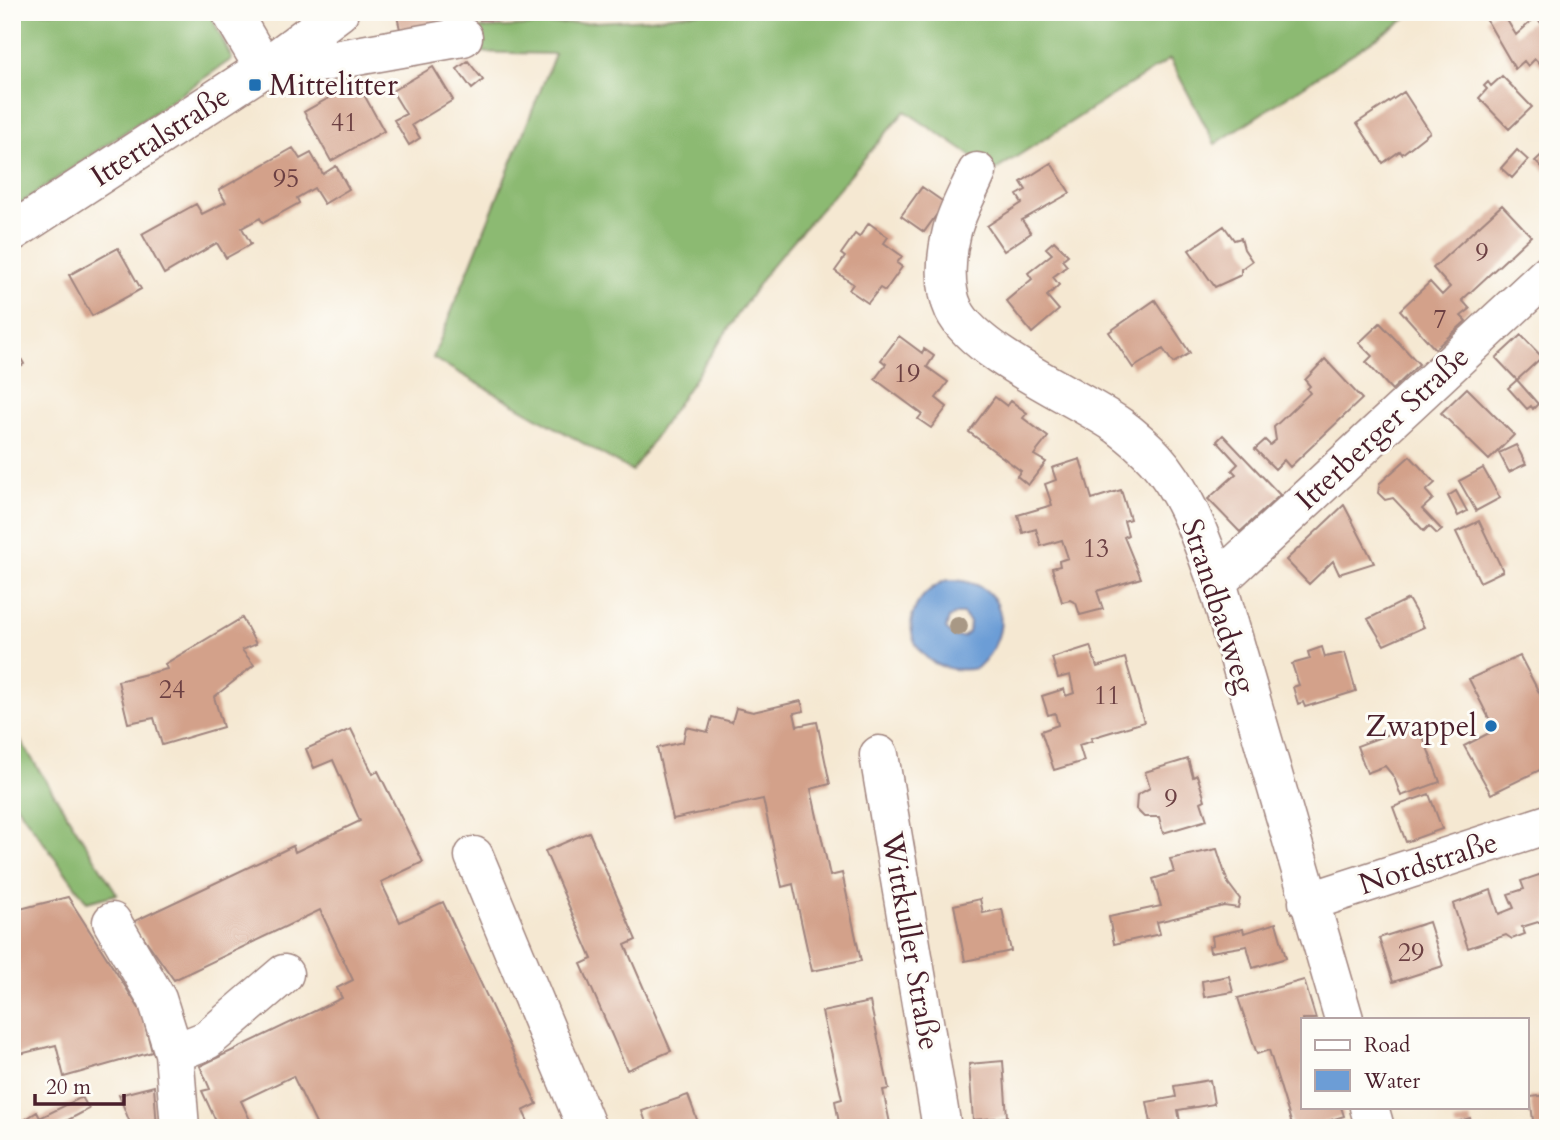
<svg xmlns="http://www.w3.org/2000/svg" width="1560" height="1140" font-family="Cardo,serif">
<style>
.forest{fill:#8cba72;stroke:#6b6c4e;stroke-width:2}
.water{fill:#6c9dd6;stroke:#5b5e80;stroke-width:2;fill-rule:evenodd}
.building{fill:#d3a18a}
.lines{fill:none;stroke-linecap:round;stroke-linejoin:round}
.minor-casing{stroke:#a0847e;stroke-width:41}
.minor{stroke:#fff;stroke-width:38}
.tree{fill:#a89885}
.poi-dot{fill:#1f6fb2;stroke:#fdfcf7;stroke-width:2.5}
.labels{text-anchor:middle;stroke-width:6;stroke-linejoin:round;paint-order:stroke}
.number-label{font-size:26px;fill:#6c4043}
.poi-label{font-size:30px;fill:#4a1f2b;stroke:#fdfcf7;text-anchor:start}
.street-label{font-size:30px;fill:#4a1f2b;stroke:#fdfcf7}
</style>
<rect width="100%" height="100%" fill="#fdfcf7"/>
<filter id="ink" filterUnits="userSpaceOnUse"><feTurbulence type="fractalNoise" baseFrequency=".0143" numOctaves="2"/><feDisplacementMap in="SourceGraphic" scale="14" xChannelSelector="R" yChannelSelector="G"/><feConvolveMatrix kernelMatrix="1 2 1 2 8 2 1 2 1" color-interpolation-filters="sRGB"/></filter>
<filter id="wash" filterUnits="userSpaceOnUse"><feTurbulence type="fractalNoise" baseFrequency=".00686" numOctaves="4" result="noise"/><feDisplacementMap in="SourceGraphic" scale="28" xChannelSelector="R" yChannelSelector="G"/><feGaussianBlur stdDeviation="1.57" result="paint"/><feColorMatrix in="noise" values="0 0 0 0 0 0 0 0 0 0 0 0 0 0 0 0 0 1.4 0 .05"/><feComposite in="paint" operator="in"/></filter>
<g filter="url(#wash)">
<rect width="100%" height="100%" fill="#f5e8d2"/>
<path class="forest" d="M 12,12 L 209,12 L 232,59 L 12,209 Z
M 702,12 L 1409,12 L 1410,16 L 1215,144 L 1170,59 L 994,171 L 905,111 L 768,270 L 632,471 L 433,358 L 555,54 L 469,52 L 469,29 L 649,19 Z
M 12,727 L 117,894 L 87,902 L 12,799 Z"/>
<path class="water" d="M 947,580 C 1006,578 1017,632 977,668 C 911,681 884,607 947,580 ZM 956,614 L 963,614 L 970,622 L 969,632 L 963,637 L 954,637 L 946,629 L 949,618 Z"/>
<g id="blocks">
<path class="building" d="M 413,12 L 440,12 L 445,29 L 402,38 L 397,16 Z
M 480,12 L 505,12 L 505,21 L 480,20 Z
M 1496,12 L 1502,12 L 1516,35 L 1536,17 L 1548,31 L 1548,73 L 1535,59 L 1528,66 L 1524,61 L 1515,69 L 1486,19 Z
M 468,61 L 483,80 L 472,89 L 457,69 Z
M 433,67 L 453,100 L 412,125 L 420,138 L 409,145 L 394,120 L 406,114 L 392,91 Z
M 1502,76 L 1532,107 L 1509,129 L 1479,98 L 1487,89 L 1484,86 L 1488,82 L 1491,86 Z
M 357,82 L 384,131 L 331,161 L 304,112 Z
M 1404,92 L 1430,132 L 1402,154 L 1400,151 L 1383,163 L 1357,123 Z
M 293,148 L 300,159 L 311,153 L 323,174 L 336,166 L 349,189 L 324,204 L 314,188 L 297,198 L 299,203 L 263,223 L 260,218 L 242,228 L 251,244 L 226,258 L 217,243 L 164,274 L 142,234 L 196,204 L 202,214 L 226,202 L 219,190 Z
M 1548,149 L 1548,174 L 1535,161 Z
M 1517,150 L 1528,160 L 1512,178 L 1501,168 Z
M 1051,163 L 1070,193 L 1022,220 L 1031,233 L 1004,251 L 987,226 L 1022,203 L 1017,195 L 1026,190 L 1021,182 Z
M 922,187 L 945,203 L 924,232 L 901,216 Z
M 1502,205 L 1531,236 L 1462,300 L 1470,309 L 1461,316 L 1466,321 L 1435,349 L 1400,310 L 1430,282 L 1442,295 L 1450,287 L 1433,268 Z
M 869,223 L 888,237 L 884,243 L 902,256 L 897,263 L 902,267 L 885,291 L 880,288 L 868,303 L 849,290 L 853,284 L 835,271 L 845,257 L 841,254 L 855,234 L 859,237 Z
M 1224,226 L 1234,240 L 1241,238 L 1244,249 L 1252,261 L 1241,269 L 1241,275 L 1215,287 L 1189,250 Z
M 1054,241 L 1068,255 L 1062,260 L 1067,266 L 1053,277 L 1059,285 L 1047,296 L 1059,310 L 1032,333 L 1006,301 L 1032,279 L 1028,273 L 1052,254 L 1046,248 Z
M 118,248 L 141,289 L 92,316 L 69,275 Z
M 1155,300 L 1190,353 L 1173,363 L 1163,349 L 1133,368 L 1109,332 Z
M 1380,323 L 1419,364 L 1392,390 L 1366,362 L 1372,356 L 1359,343 Z
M 1521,335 L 1542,357 L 1517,380 L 1496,358 Z
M 899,336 L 922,353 L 924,349 L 934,356 L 927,367 L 948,382 L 936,398 L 947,407 L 931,428 L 918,419 L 922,414 L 875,379 L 886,364 L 881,360 Z
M 12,343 L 24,364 L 12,371 Z
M 1325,359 L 1362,399 L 1290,467 L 1284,460 L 1275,469 L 1255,449 L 1265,440 L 1270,445 L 1276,440 L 1274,427 L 1310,393 L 1307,389 L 1310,386 L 1305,380 Z
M 1517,380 L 1538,404 L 1533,409 L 1531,406 L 1527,409 L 1508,388 Z
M 1467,388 L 1514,435 L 1489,460 L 1441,413 Z
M 995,397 L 1007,406 L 1011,401 L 1027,413 L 1023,418 L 1048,437 L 1034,455 L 1046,462 L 1028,485 L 1017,476 L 1021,471 L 969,432 Z
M 1223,435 L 1280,495 L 1240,532 L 1208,499 L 1236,474 L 1232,470 L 1238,464 L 1217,441 Z
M 1516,445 L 1526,464 L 1509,472 L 1499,453 Z
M 1410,456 L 1435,483 L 1426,491 L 1433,499 L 1422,509 L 1442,530 L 1437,534 L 1429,526 L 1424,531 L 1393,498 L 1385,500 L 1378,493 L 1380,483 Z
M 1080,459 L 1092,499 L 1121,490 L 1130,519 L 1124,521 L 1128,535 L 1124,537 L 1141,578 L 1097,591 L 1103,609 L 1080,615 L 1076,603 L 1070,600 L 1062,602 L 1052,568 L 1060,566 L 1059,561 L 1068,558 L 1062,540 L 1041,546 L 1036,529 L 1023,533 L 1018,515 L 1052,505 L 1045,484 L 1056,480 L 1052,468 Z
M 1483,468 L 1500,498 L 1476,511 L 1459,481 Z
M 1456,491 L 1467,511 L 1458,516 L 1448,496 Z
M 1344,505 L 1374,563 L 1339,574 L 1333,561 L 1309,584 L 1286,560 Z
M 1479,521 L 1503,571 L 1480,582 L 1456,532 Z
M 1408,599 L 1424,627 L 1384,645 L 1368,619 Z
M 242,618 L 256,644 L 242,650 L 254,665 L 214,697 L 223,727 L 162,745 L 154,718 L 128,723 L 118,681 L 167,669 L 165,664 Z
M 1090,646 L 1097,667 L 1125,658 L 1144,722 L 1091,738 L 1092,741 L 1079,745 L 1084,761 L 1054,770 L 1041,731 L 1058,725 L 1055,713 L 1048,715 L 1042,696 L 1064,689 L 1066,696 L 1074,693 L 1070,675 L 1058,678 L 1052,658 Z
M 1322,647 L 1325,657 L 1345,653 L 1356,691 L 1305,707 L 1303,702 L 1298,704 L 1293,687 L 1299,685 L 1292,664 L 1310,659 L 1308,652 Z
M 1520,656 L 1544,702 L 1548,701 L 1548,766 L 1491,794 L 1464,746 L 1495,730 L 1469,679 Z
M 801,701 L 804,711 L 794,713 L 797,726 L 817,722 L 830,784 L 811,789 L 830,876 L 842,873 L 861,961 L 812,971 L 793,884 L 782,887 L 763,799 L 673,819 L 657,748 L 683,742 L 686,727 L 708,732 L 712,717 L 732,722 L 736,708 L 753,712 Z
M 1418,723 L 1440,782 L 1401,796 L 1394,777 L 1385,766 L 1367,773 L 1357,746 Z
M 351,729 L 373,774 L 378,771 L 423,862 L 381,882 L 400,922 L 443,902 L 537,1104 L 523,1111 L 531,1128 L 318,1128 L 293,1076 L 241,1101 L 254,1128 L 219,1128 L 202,1091 L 210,1089 L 200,1066 L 342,998 L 337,988 L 353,980 L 320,910 L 174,980 L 133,922 L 293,846 L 295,852 L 360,821 L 333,760 L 314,768 L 306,749 Z
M 1188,759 L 1193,777 L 1197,775 L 1205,800 L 1201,802 L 1207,820 L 1163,833 L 1159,817 L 1144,817 L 1136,809 L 1137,795 L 1150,788 L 1145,772 Z
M 1429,794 L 1442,829 L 1406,842 L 1393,807 Z
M 589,832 L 636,940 L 625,945 L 671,1051 L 627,1070 L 581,964 L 592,959 L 545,851 Z
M 1217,849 L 1228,883 L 1240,899 L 1238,908 L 1224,906 L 1157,922 L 1160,934 L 1114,944 L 1109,917 L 1161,906 L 1153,879 L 1174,872 L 1170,859 Z
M 1548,872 L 1548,919 L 1522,927 L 1525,934 L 1512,939 L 1506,935 L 1468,948 L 1453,904 L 1491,890 L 1499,914 L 1514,908 L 1508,894 L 1524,889 L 1521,881 Z
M 68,897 L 142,1013 L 152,1052 L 64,1077 L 56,1045 L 12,1056 L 12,911 Z
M 980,899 L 983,913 L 1002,909 L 1011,951 L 965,961 L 954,905 Z
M 1429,922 L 1443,966 L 1393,982 L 1379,938 Z
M 1276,923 L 1286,958 L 1253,968 L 1247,946 L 1210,952 L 1209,946 L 1213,945 L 1212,936 L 1243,929 L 1244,933 Z
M 1229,976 L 1233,992 L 1204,997 L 1202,981 Z
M 1304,980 L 1316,1019 L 1303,1019 L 1303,1107 L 1341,1107 L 1344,1116 L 1306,1128 L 1293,1128 L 1269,1050 L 1257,1054 L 1238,998 Z
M 870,1002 L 889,1089 L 883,1090 L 891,1128 L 840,1128 L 835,1101 L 842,1099 L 822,1012 Z
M 1003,1061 L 1007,1117 L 973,1120 L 969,1064 Z
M 1210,1080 L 1214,1104 L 1178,1110 L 1181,1128 L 1152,1128 L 1147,1102 L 1176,1097 L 1174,1086 Z
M 154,1086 L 157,1128 L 132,1128 L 119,1095 Z
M 688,1095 L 700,1128 L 648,1128 L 642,1111 Z
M 1547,1095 L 1548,1128 L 1534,1128 L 1530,1097 Z
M 82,1097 L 89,1109 L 53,1128 L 12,1128 L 37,1112 L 40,1118 Z
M 1470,1118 L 1474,1128 L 1456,1128 L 1454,1123 Z"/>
</g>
</g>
<g filter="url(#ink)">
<use href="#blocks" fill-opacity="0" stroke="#a0847e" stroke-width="2"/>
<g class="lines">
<g class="minor-casing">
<path id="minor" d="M 231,12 L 264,68
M 264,68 L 301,66 L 463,37
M 977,172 C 969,191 957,211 952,231 C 946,255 943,287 954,310 C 975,354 1078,397 1119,426 C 1131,435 1145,447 1155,458 C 1186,492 1201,539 1217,582 L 1344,1019
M 12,232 L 264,68 L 339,12
M 1217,582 L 1548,274
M 879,755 L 942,1128
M 474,856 L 587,1128
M 1308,902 L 1548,824
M 112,922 L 157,999 L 174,1053 L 180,1128
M 174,1053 L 207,1040 L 284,974
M 1369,1107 L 1375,1128"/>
</g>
<use href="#minor" class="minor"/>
</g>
<circle class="tree" cx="958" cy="626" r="10"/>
</g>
<g class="poi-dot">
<rect x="248" y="78" width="14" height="14" rx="3.5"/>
<circle cx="1491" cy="726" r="7"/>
</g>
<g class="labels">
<g class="number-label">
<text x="344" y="131">41</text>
<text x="286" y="187">95</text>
<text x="1482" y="261">9</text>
<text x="1440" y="328">7</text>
<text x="907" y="382">19</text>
<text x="1096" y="557">13</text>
<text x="172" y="698">24</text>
<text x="1107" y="704">11</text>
<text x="1171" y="807">9</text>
<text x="1411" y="961">29</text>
</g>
<g class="poi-label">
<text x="269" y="95">Mittelitter</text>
<text x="1477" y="736" text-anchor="end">Zwappel</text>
</g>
<g class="street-label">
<text transform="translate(160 136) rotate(-33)" y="10">Ittertalstraße</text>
<text transform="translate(1382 428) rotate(-43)" y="10">Itterberger Straße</text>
<text transform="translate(1219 606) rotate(72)" y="10">Strandbadweg</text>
<text transform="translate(1428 863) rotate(-18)" y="10">Nordstraße</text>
<text transform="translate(911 941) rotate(80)" y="10">Wittkuller Straße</text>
</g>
</g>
<rect width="1560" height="1140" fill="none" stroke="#fdfcf7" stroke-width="42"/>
<rect x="1301" y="1018" width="228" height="91" fill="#fdfcf7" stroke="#b5a4a5" stroke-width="2"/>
<rect x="1315" y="1040" width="35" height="10" fill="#ffffff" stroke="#b5a4a5" stroke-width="2"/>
<text x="1364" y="1052" font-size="21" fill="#4a1f2b">Road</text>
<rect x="1315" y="1070" width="35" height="21" fill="#6c9dd6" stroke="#b5a4a5" stroke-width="2"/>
<text x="1364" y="1088" font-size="21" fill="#4a1f2b">Water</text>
<path d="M35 1094v10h89v-10" fill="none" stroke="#4a1f2b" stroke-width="3.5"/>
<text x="46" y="1094" font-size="21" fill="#4a1f2b" stroke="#fdfcf7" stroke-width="5" paint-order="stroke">20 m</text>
</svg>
